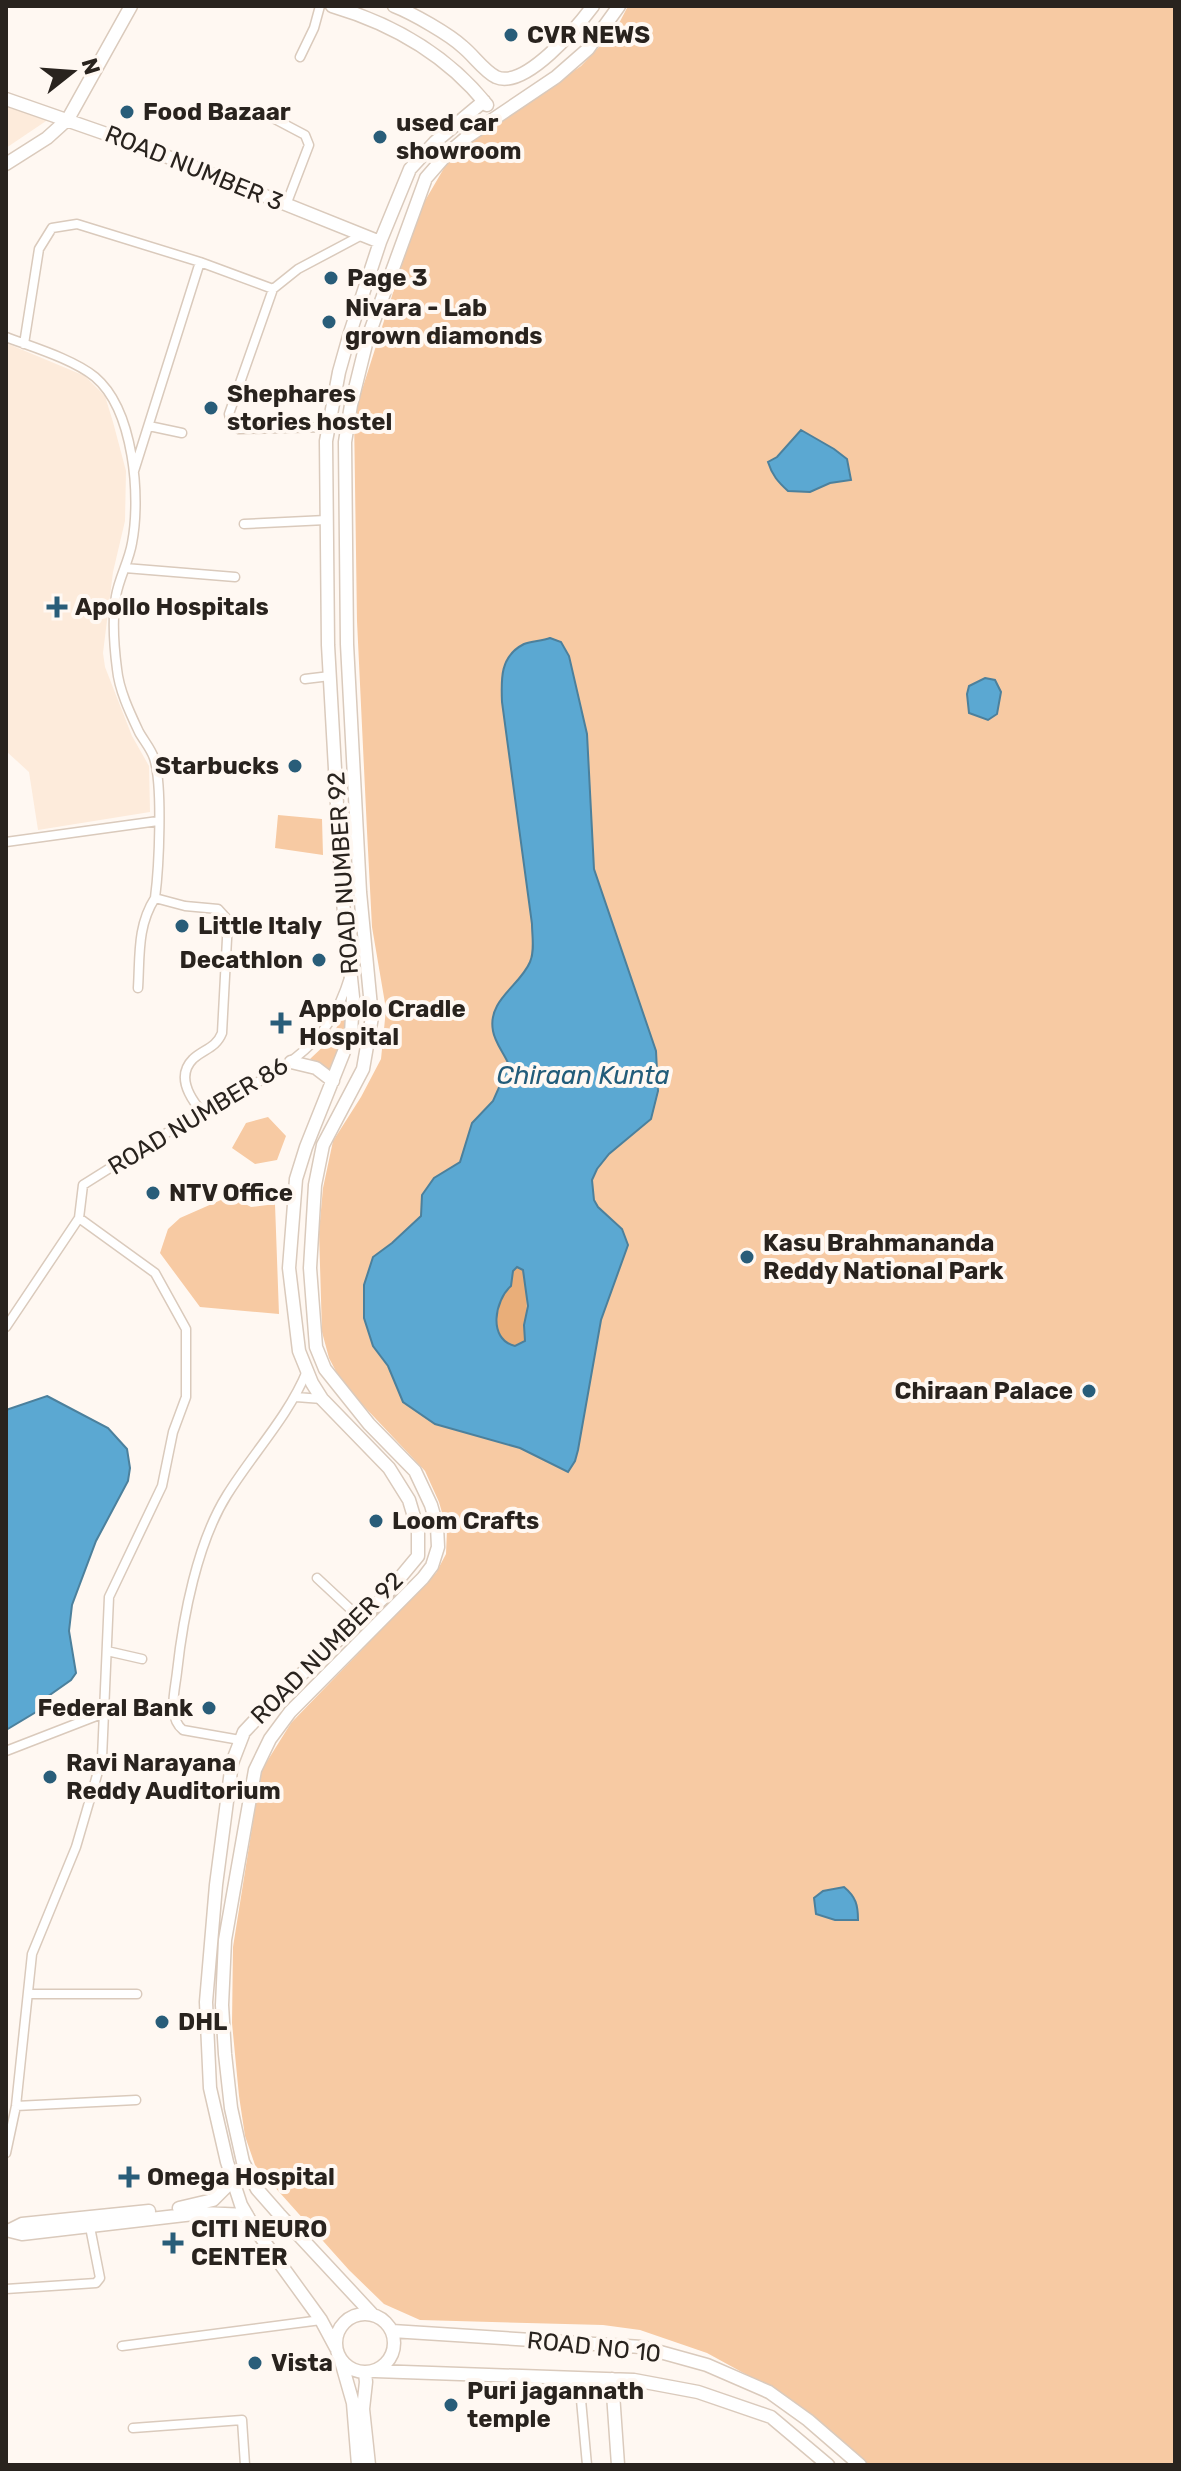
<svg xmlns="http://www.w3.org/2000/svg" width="1181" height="2471" font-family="Rubik,sans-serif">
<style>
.built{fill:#fdebdb}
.green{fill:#f7caa3}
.forest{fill:#e9ae79}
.water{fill:#5ba8d2;stroke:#4c809c;stroke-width:2;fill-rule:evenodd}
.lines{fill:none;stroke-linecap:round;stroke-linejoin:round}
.street-casing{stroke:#dacabc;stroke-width:11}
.secondary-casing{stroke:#dacabc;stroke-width:15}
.street{stroke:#fff;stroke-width:8}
.secondary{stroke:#fff;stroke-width:12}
.poi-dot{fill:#295d79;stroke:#fff8f2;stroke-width:3}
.labels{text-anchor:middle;stroke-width:8;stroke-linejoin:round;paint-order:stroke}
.poi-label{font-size:24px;font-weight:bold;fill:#29231e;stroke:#fff8f2;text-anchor:start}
.street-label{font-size:24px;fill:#29231e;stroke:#fff8f2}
.water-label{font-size:26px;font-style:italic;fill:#225c7a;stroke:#fff8f2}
</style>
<rect width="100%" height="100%" fill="#fff8f2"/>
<path class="built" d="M 6,107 L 49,119 L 6,148 Z
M 6,343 L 85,376 L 105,396 L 113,422 L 126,471 L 125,521 L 113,572 L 103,653 L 105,667 L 132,736 L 149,766 L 150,812 L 38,830 L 29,772 L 6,751 Z"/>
<path class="green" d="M 628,6 L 1175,6 L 1175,2465 L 865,2465 L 780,2393 L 707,2353 L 640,2330 L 603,2325 L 420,2320 L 384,2304 L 349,2270 L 255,2165 L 245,2136 L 239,2096 L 232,2023 L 233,1947 L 261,1771 L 291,1723 L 436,1573 L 446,1554 L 447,1530 L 439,1502 L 425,1471 L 342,1383 L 329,1358 L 322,1332 L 319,1232 L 323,1188 L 333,1141 L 361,1097 L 381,1059 L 386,1009 L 372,927 L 367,831 L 357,621 L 354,415 L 419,211 L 447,163 L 467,145 L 581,66 L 616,29 Z
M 278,815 L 322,819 L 323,855 L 275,848 Z
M 347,1010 L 340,1050 L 330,1070 L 310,1059 L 328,1042 Z
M 268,1117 L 286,1136 L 277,1160 L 255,1164 L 232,1148 L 246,1123 Z
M 230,1196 L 251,1207 L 275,1204 L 279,1314 L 200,1307 L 160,1253 L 168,1229 L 180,1218 Z"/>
<path class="forest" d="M 517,1267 L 523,1270 C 528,1295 527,1317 525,1342 L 515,1346 C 489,1340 493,1301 510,1288 L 513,1270 Z"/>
<path class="water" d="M 801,430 L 834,449 L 847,459 L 851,480 L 830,483 L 810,492 L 788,491 C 778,482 772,475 768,462 L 777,457 Z
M 550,638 L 561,642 L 569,656 L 587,734 L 594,869 L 656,1051 L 658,1091 L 651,1119 L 609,1154 L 597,1169 L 592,1180 L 594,1200 L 598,1207 L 622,1229 L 628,1245 L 601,1320 L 578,1450 L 575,1461 L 568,1472 L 520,1448 L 435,1424 L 403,1402 L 388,1366 L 373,1346 L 364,1318 L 364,1285 L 373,1257 L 392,1243 L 421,1216 L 422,1195 L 434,1178 L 460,1162 L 472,1123 L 493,1101 L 509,1065 C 504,1053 495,1043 493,1031 C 487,1000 520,986 530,962 C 535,951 532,936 532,924 L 502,702 C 501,679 500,656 524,644 C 532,641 542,641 550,638 ZM 517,1267 L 523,1270 L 528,1306 L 524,1325 L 525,1341 L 515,1346 C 487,1339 495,1300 511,1286 L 513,1271 Z
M 985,678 L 995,680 L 1001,692 L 997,714 L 988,720 L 969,713 L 967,694 L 969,686 Z
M 47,1396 L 108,1428 L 127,1449 L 130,1468 L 128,1481 L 96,1541 L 72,1605 L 69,1631 L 76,1673 L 71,1680 L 47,1697 L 36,1712 L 6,1730 L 6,1410 Z
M 844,1887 C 856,1897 858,1905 858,1920 L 835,1920 L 816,1914 L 814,1898 L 823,1891 Z"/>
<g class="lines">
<g class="street-casing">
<path id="street" d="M 300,57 L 314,28 L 320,6
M 269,116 L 305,135 L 309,145 L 286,205
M 6,337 C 32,347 73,359 95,377 C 134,410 141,497 132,543 C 129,561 119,578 116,596 C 112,619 114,646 117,669 C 119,690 130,713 139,732 C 144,741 151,749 154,758 C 163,785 159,868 155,898 L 185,906 L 218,909 L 228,920 L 222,1033 C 216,1048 204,1049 193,1059 C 176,1076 190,1098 202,1112
M 24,344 L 39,249 L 52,228 L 77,224 L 200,262 L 273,289
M 149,426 L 182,433
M 328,427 L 239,429 L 231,424 L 229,414 L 273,289 L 298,269 L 362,235
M 134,471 L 200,262
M 244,524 L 326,520
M 125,568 L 235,577
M 305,679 L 330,676
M 6,842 L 158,821
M 138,988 C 140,956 137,926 155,898
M 6,1327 L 79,1218 L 83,1185 C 123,1160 163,1134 204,1111 C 241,1090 283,1073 313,1042 C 330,1025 342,1001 349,978
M 296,1397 L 322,1399
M 317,1578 L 361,1619
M 107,1651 L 142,1659
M 240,1740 L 183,1730 C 167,1717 175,1691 177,1672 C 183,1617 197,1543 227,1495 C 253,1453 288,1417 307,1371
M 6,1751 L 104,1713
M 28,1994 L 137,1994
M 16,2106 L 136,2100
M 6,2153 L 16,2106 L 32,1954 L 76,1847 L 102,1758 L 109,1597 L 162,1486 L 173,1432 L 186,1397 L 186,1329 L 155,1273 L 79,1218
M 6,2289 L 96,2283 L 100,2278 L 90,2227
M 122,2346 L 321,2320
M 579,2378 L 587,2465
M 133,2428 L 242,2420 L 245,2465"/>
</g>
<g class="secondary-casing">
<path id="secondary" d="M 332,6 C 393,24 447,55 487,105
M 394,6 C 412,13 449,34 463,47 C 474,56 484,71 496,77 C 525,90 578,26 593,6
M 6,99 L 138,145 L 380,242
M 6,164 L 47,138 L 68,119 L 131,6
M 291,1062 L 316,1068 L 333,1081
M 179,2208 L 213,2200 L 233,2180
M 6,2230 L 22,2234 L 202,2213 L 247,2215
M 10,2230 L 22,2224 L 149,2211
M336 2343a29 29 0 1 1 58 0a29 29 0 1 1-58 0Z
M 373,2315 L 279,2214 L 257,2189 L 243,2162 L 231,2108 L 225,2054 L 222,2005 L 225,1940 L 255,1770 L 270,1739 L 290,1712 L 423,1578 L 432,1566 L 438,1547 L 437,1526 L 431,1505 L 415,1471 L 369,1424 L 325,1369 L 316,1347 L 310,1268 L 315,1185 L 323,1145 L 363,1069 L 372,1017 L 360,892 L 347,644 L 345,442 L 351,405 L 367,340 L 426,178 L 447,154 L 467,137 L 556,77 L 588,49 L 619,6
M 392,2331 L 642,2347 L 707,2365 L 769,2392 L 808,2420 L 860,2465
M 336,2348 L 321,2320 L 255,2229 L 241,2205 L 227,2162 L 210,2088 L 206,2002 L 216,1885 L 232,1763 L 244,1732 L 276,1698 L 384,1597 L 418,1556 L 418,1530 L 409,1500 L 389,1468 L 322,1399 L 312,1383 L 299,1351 L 289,1268 L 296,1179 L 306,1147 L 351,1034 L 353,997 L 342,893 L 328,645 L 326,441 L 339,372 L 350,333 L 380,242 L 410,169 L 435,142 L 484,101
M 341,2361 L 353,2403 L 358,2465
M 375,2371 L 634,2380 L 698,2392 L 771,2417 L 828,2465
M 365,2373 L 366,2382 L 363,2409 L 369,2465
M 612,2379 L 618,2465"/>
</g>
<use href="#street" class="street"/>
<use href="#secondary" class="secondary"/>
</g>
<g class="poi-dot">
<circle cx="511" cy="35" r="8"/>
<circle cx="127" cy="112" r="8"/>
<circle cx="380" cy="137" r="8"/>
<circle cx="331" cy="278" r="8"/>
<circle cx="329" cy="322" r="8"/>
<circle cx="211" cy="408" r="8"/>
<path d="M53 595h8v8h8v8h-8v8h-8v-8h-8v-8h8z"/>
<circle cx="295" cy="766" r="8"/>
<circle cx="182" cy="926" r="8"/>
<circle cx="319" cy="960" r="8"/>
<path d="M277 1011h8v8h8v8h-8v8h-8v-8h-8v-8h8z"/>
<circle cx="153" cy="1193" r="8"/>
<circle cx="747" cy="1257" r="8"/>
<circle cx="1089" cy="1391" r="8"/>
<circle cx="376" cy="1521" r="8"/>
<circle cx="209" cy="1708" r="8"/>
<circle cx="50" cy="1777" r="8"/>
<circle cx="162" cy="2022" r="8"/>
<path d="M125 2165h8v8h8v8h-8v8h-8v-8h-8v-8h8z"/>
<path d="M169 2231h8v8h8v8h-8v8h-8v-8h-8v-8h8z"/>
<circle cx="255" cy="2363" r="8"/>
<circle cx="451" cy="2405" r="8"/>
</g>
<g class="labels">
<g class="poi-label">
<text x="527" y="43">CVR NEWS</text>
<text x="143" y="120">Food Bazaar</text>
<text x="396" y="131">used car<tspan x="396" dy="28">showroom</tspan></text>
<text x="347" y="286">Page 3</text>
<text x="345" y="316">Nivara - Lab<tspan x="345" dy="28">grown diamonds</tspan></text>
<text x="227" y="402">Shephares<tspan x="227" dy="28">stories hostel</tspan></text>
<text x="75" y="615">Apollo Hospitals</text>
<text x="279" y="774" text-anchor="end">Starbucks</text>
<text x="198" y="934">Little Italy</text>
<text x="303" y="968" text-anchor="end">Decathlon</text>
<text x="299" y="1017">Appolo Cradle<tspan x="299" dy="28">Hospital</tspan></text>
<text x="169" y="1201">NTV Office</text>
<text x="763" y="1251">Kasu Brahmananda<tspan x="763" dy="28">Reddy National Park</tspan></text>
<text x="1073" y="1399" text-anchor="end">Chiraan Palace</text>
<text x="392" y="1529">Loom Crafts</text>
<text x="193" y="1716" text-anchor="end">Federal Bank</text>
<text x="66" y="1771">Ravi Narayana<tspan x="66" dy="28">Reddy Auditorium</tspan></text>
<text x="178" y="2030">DHL</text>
<text x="147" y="2185">Omega Hospital</text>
<text x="191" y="2237">CITI NEURO<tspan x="191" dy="28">CENTER</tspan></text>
<text x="271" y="2371">Vista</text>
<text x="467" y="2399">Puri jagannath<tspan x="467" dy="28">temple</tspan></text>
</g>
<g class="street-label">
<text transform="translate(194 168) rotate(22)" y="8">ROAD NUMBER 3</text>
<text transform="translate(343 873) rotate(-94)" y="8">ROAD NUMBER 92</text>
<text transform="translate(198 1116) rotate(-31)" y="8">ROAD NUMBER 86</text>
<text transform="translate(327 1648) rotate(-45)" y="8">ROAD NUMBER 92</text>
<text transform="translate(594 2347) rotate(6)" y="8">ROAD NO 10</text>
</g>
<g class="water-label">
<text x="583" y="1084">Chiraan Kunta</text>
</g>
</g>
<rect width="1181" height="2471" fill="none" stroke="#29231e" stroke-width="16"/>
<g transform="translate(72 72) rotate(73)" stroke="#fff8f2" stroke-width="6" paint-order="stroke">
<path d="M0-6L14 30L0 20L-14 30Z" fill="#29231e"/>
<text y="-12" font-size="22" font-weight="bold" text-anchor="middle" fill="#29231e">N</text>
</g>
</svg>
